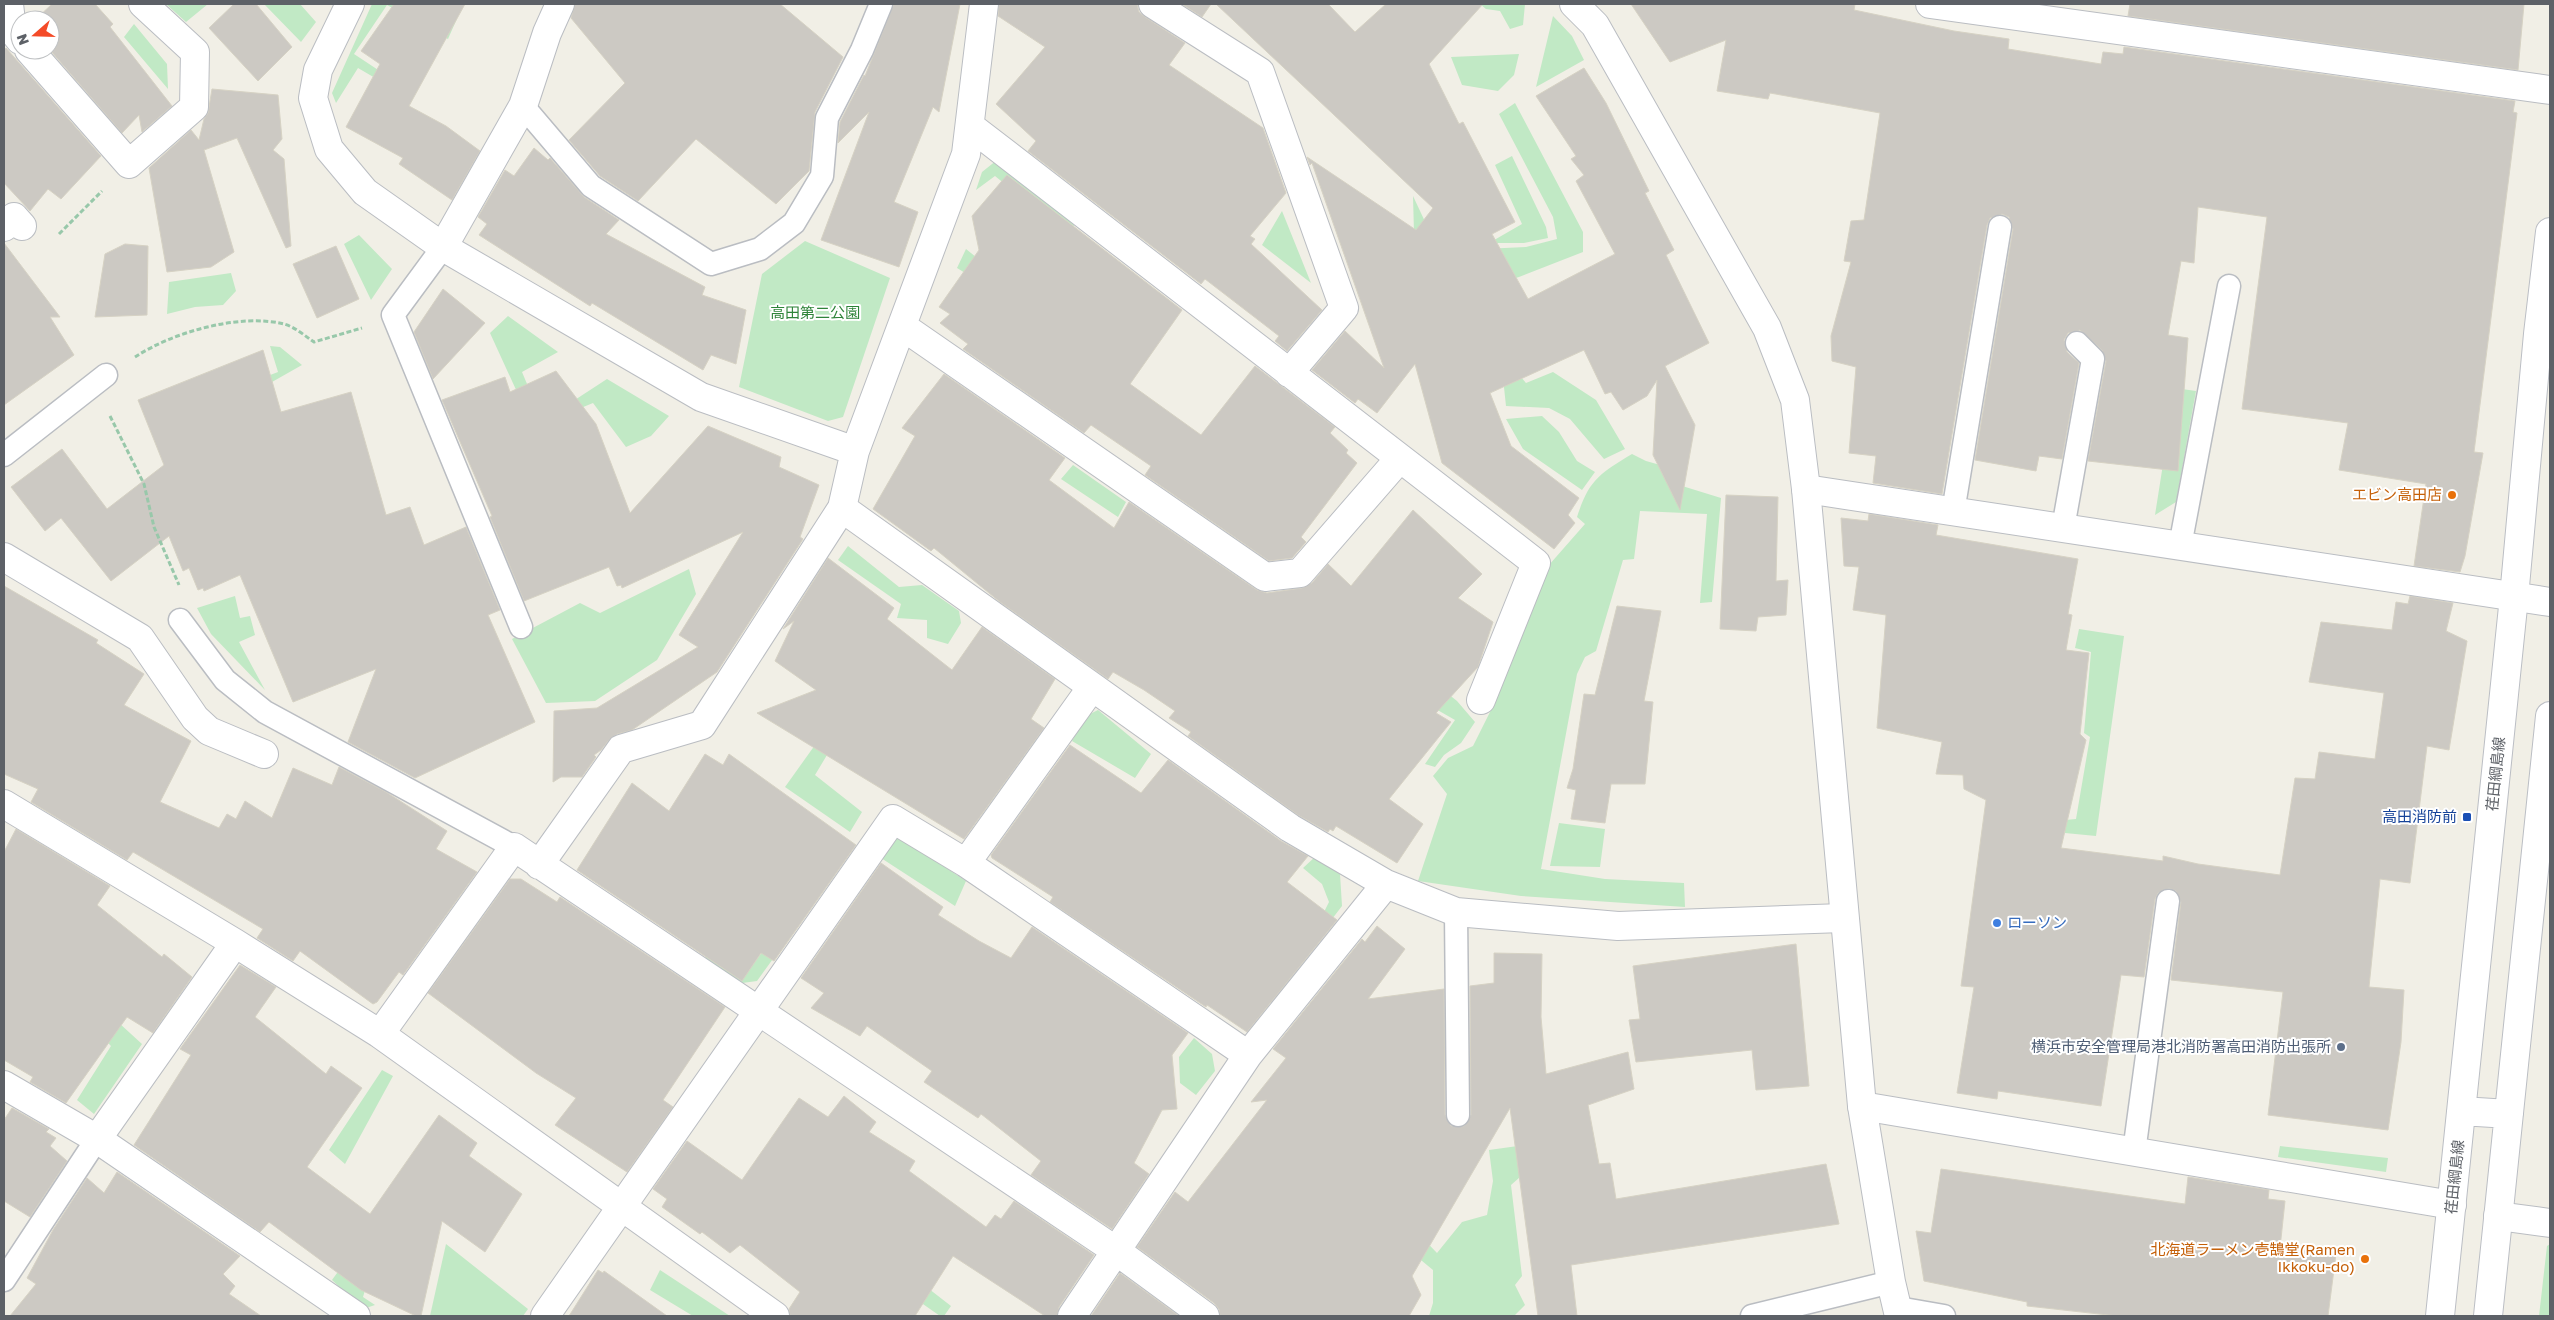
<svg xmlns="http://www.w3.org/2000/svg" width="2554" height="1320" font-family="'Golos Text','Noto Sans JP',sans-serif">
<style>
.green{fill:#c1e9c5}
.building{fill:#ccc9c3;stroke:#d6d2c4}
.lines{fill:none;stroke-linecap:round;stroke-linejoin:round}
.service-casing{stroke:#babdc2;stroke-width:25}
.minor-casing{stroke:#babdc2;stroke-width:30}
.tertiary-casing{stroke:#babdc2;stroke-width:30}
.secondary-casing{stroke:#bbbec4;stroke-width:30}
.path{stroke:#98c8aa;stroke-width:3;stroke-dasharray:5 2.5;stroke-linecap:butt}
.service{stroke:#fff;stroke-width:22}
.minor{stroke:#fff;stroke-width:28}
.tertiary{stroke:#fff;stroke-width:28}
.secondary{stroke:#fff;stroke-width:28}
.food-dot{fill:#e8710a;stroke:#fff;stroke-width:2}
.transit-dot{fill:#1a4fb4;stroke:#fff;stroke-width:2}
.shop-dot{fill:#3f7fe0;stroke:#fff;stroke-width:2}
.service-dot{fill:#5c6f8a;stroke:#fff;stroke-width:2}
.labels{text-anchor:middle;stroke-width:4;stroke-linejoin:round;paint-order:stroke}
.park-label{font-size:15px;fill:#2f843a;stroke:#fff}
.food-label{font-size:15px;fill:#c56008;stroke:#fff;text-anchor:end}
.street-label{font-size:15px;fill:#5d6167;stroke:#fff}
.transit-label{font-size:15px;fill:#164399;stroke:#fff;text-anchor:end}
.shop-label{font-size:15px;fill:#366cbe;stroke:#fff;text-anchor:start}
.service-label{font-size:15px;fill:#4e5e75;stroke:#fff;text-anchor:end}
</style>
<rect width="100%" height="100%" fill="#f1efe6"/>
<path class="green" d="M 166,4 L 208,4 L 186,22 Z
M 264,4 L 300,4 L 316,22 L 301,42 Z
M 372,4 L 442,4 L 459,14 L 448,39 L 387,5 L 354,54 L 413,93 L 411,99 L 358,68 L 336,103 L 332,93 Z
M 1480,4 L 1525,4 L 1523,25 L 1510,29 L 1500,11 L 1486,9 Z
M 1553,16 L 1572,36 L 1584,60 L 1536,87 Z
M 134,24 L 167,64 L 168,89 L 124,37 Z
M 1519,54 L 1514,75 L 1498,91 L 1462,85 L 1451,57 Z
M 1515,103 L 1583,232 L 1583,252 L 1519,277 L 1457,295 L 1414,233 L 1413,196 L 1428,228 L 1483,249 L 1526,247 L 1557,239 L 1553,217 L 1499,114 Z
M 1512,156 L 1546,227 L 1548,238 L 1524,243 L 1489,243 L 1522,224 L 1495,165 Z
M 997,160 L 1074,225 L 1071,238 L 995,176 L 976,190 L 982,172 Z
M 1282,211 L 1311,283 L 1262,245 Z
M 359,235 L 392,269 L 371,300 L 344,244 Z
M 805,241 L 890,278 L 843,417 L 828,421 L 739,387 L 762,274 Z
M 966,249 L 1007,282 L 1001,295 L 957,268 Z
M 231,273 L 236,291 L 223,305 L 195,307 L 167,314 L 169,282 Z
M 508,316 L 558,352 L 522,372 L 540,415 L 564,407 L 607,379 L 669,416 L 651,436 L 626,447 L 593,403 L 525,431 L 523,405 L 490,333 Z
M 270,346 L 280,347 L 302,365 L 272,382 L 231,390 L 278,372 Z
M 1515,370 L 1526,383 L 1553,372 L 1596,400 L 1625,449 L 1604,459 L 1570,419 L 1549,408 L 1506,406 L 1503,378 Z
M 2175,388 L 2196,391 L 2176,502 L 2155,515 Z
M 1542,416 L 1559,432 L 1577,461 L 1595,472 L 1582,490 L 1523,449 L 1506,419 Z
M 1632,454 L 1646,461 L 1678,470 L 1679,485 L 1721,498 L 1712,602 L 1700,603 L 1707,514 L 1640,511 L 1634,559 L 1623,560 L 1596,651 L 1585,657 L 1577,674 L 1541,869 L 1605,879 L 1684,883 L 1685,907 L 1521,896 L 1418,881 L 1447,794 L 1433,776 L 1448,758 L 1473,746 L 1490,712 L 1549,565 L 1585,524 L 1577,517 C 1589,480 1599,474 1632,454 Z
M 1073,465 L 1126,502 L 1118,517 L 1061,479 Z
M 848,546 L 899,587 L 922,585 L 959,611 L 961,623 L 948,644 L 927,638 L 927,620 L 897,618 L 901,604 L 838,560 Z
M 689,569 L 696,594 L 657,660 L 595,701 L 546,703 L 512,639 L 580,603 L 600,613 Z
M 235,596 L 240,618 L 250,616 L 255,635 L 239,642 L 265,690 L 211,634 L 197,608 Z
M 2079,629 L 2124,636 L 2096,836 L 2065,833 L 2065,820 L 2076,819 L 2090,737 L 2084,733 L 2091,652 L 2075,648 Z
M 1417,669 L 1457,701 L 1475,722 L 1461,743 L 1444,755 L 1435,767 L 1425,764 L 1455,720 L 1434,708 Z
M 1098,710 L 1151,754 L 1135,778 L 1072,741 L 1086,716 Z
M 815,745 L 827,755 L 815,775 L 862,812 L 850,832 L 785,787 Z
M 1559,823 L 1605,829 L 1600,867 L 1550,866 Z
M 898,836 L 966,881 L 955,906 L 881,858 Z
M 1316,856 L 1340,874 L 1342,906 L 1319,936 L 1311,938 L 1329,902 L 1322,884 L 1303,868 Z
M 804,894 L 815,901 L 757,981 L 735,984 L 704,960 L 709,952 L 745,976 Z
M 88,1023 L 119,1023 L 142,1044 L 94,1114 L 77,1100 L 111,1046 Z
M 1194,1038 L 1212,1054 L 1215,1071 L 1196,1095 L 1180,1083 L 1179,1057 Z
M 382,1070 L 393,1076 L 345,1164 L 329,1150 Z
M 1525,1145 L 1528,1170 L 1511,1185 L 1522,1276 L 1515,1285 L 1525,1305 L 1514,1316 L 1429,1316 L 1433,1303 L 1433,1270 L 1370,1218 L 1390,1204 L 1437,1253 L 1462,1222 L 1487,1215 L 1493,1181 L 1489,1150 Z
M 2280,1146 L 2388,1158 L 2386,1172 L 2278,1157 Z
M 844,1223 L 951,1306 L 944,1316 L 940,1316 L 833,1241 Z
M 368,1230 L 378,1246 L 363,1297 L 375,1305 L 363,1309 L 332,1280 Z
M 446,1244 L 528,1309 L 523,1316 L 430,1316 Z
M 2550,1244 L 2550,1316 L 2539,1316 L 2547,1246 Z
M 660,1270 L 730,1316 L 693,1316 L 650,1290 Z"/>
<path class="building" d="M 52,4 L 95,4 L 113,24 L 110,27 L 172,106 L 142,132 L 139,115 L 122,133 L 50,50 L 50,20 L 35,20 Z
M 234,4 L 256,4 L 292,47 L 258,81 L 209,28 Z
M 394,4 L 465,4 L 409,106 L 446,126 L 480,151 L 452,200 L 399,164 L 403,158 L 346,127 L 380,64 L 361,51 Z
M 575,4 L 780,4 L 843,57 L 815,112 L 809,171 L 776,204 L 696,139 L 638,201 L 600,176 L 569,140 L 625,83 L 571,18 Z
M 894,4 L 960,4 L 939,112 L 933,107 L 894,202 L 918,212 L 899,267 L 821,240 L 869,112 L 838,143 L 840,122 L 864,75 L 865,76 Z
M 999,4 L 1137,4 L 1139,12 L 1145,17 L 1185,43 L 1169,65 L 1263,128 L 1286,193 L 1250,236 L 1255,239 L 1251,244 L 1322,310 L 1287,351 L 1275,341 L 1279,336 L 1205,279 L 1201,284 L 1028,151 L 1036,141 L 996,104 L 1045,47 L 998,16 Z
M 1182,4 L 1211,4 L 1202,17 Z
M 1216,4 L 1328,4 L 1355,32 L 1386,4 L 1483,4 L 1429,64 L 1459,124 L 1463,122 L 1515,222 L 1492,234 L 1528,299 L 1615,254 L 1576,181 L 1584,175 L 1571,159 L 1576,156 L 1536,96 L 1584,68 L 1606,103 L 1649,191 L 1645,193 L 1674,250 L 1666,255 L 1709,343 L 1665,366 L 1695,425 L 1680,510 L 1653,455 L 1657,380 L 1647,396 L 1623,410 L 1611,392 L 1605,394 L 1584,350 L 1490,393 L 1511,446 L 1579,498 L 1568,515 L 1575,523 L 1554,549 L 1442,463 L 1415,364 L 1377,413 L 1358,399 L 1355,403 L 1312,370 L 1345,331 L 1384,368 L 1312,163 L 1310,165 L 1307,157 L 1416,230 L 1433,208 Z
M 1631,4 L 1855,4 L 1854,10 L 1954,31 L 2009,39 L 2008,49 L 2101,64 L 2103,52 L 2123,54 L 2124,47 L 2515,101 L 2513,112 L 2517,113 L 2474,452 L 2483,453 L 2465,556 L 2460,572 L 2414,566 L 2426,484 L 2339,470 L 2348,423 L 2242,409 L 2267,217 L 2198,207 L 2194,263 L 2181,261 L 2168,335 L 2188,338 L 2178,471 L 2088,461 L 2106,361 L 2102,350 L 2080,330 L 2068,333 L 2064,340 L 2067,352 L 2079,363 L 2062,459 L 2039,456 L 2036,471 L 1975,460 L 2013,229 L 2009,217 L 2002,214 L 1990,218 L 1987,225 L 1942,494 L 1873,483 L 1876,456 L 1849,453 L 1856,367 L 1832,361 L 1831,336 L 1851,262 L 1844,261 L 1851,221 L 1864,220 L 1880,113 L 1770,93 L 1768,99 L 1717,91 L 1726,40 L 1670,62 Z
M 2130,4 L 2524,4 L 2518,70 L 2128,16 Z
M 6,48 L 101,156 L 61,199 L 48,189 L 30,211 L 4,183 L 4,50 Z
M 212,89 L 278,95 L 282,139 L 273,150 L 284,159 L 291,246 L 286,248 L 237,138 L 204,150 L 234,252 L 211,267 L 167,272 L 149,168 L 191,130 L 199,140 L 204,119 L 208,113 Z
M 534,148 L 548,160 L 550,158 L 584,197 L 619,220 L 606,234 L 705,287 L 702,295 L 746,310 L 736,364 L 711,355 L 703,370 L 592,303 L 590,306 L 479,235 L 487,224 L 478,217 L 505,170 L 514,176 Z
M 1007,175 L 1182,310 L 1130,384 L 1201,435 L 1255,366 L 1335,427 L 1330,433 L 1348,450 L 1346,453 L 1357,463 L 1301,537 L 1306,542 L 1292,558 L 1269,561 L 1145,475 L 1151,466 L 1091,425 L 1084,433 L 963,349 L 968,344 L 940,323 L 950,314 L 939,307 L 979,250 L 972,216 Z
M 4,243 L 60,317 L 50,317 L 74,355 L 4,405 Z
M 125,244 L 148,246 L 147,315 L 95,317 L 105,254 Z
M 336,246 L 359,299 L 317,318 L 293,264 Z
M 443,289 L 485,323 L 433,379 L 414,332 Z
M 263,350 L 281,412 L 351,392 L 386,515 L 410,507 L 424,545 L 466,527 L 500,610 L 488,615 L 535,722 L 415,778 L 348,742 L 376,669 L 293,702 L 240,575 L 204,591 L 203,588 L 198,590 L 189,568 L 183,571 L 169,536 L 111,581 L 61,518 L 45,531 L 11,487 L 62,449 L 107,509 L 164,465 L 138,400 Z
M 556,371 L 596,424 L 630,513 L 708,426 L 781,457 L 779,467 L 819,485 L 800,537 L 803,539 L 717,672 L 632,730 L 617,734 L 609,740 L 601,750 L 594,755 L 596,757 L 582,777 L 561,777 L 553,782 L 554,711 L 597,708 L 698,647 L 679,635 L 743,532 L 622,588 L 621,585 L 617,586 L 609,567 L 524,601 L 490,517 L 492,516 L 442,400 L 505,377 L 510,392 Z
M 944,374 L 1065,458 L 1049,480 L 1114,528 L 1129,502 L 1257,590 L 1267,593 L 1302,588 L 1312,583 L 1328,564 L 1351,586 L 1413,510 L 1482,574 L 1458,598 L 1493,622 L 1478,667 L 1436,713 L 1451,722 L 1389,799 L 1423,824 L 1397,863 L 1336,826 L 1333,831 L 1330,829 L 1328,832 L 1298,815 L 1188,736 L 1191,732 L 1169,718 L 1175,711 L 1144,690 L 1113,672 L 1108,679 L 1000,602 L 934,548 L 931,551 L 873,509 L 915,436 L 902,428 Z
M 1726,495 L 1778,497 L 1776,581 L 1788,580 L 1786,615 L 1758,617 L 1756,631 L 1720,629 Z
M 1869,514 L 1938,525 L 1936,535 L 2078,559 L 2068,614 L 2072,615 L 2066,650 L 2089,653 L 2080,734 L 2086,740 L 2061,848 L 2163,861 L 2163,856 L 2198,864 L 2280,875 L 2295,778 L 2315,779 L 2319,752 L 2375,759 L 2384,693 L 2309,682 L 2321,622 L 2392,630 L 2396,602 L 2408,604 L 2410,596 L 2453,603 L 2446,631 L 2467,641 L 2449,750 L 2427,746 L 2410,883 L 2380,879 L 2369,987 L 2404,990 L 2401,1042 L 2388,1130 L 2268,1115 L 2283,992 L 2171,980 L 2181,902 L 2176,891 L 2169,888 L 2158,893 L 2155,899 L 2144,977 L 2121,975 L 2101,1106 L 1998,1091 L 1997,1099 L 1957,1093 L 1974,987 L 1961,986 L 1986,800 L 1964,789 L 1963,775 L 1936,774 L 1942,742 L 1877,728 L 1886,615 L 1853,610 L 1859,567 L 1844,566 L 1841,518 L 1868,521 Z
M 828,558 L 894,608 L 887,619 L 952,670 L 982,627 L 1055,679 L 1031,719 L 1044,728 L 964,839 L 757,713 L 816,690 L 775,661 L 794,621 L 783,629 Z
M 4,586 L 98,640 L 96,643 L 144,674 L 124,705 L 191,741 L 160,802 L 219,828 L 227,814 L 236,819 L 245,801 L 272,818 L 293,768 L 332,785 L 339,767 L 386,792 L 447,831 L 436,849 L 477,872 L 403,975 L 399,972 L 377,1002 L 373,1004 L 300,951 L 293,961 L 257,938 L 263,929 L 133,852 L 127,860 L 31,802 L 38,789 L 4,774 Z
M 1617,606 L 1661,611 L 1644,701 L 1653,702 L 1645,784 L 1611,784 L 1605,823 L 1571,819 L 1576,790 L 1567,788 L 1573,769 L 1584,694 L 1595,695 Z
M 1070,745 L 1141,793 L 1168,760 L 1281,841 L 1308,856 L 1287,882 L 1337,920 L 1247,1032 L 1207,1005 L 1206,1007 L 1050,902 L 1053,897 L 992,858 L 991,855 Z
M 705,754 L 723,765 L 729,754 L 856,845 L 774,961 L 761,953 L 742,981 L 577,870 L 632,783 L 669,811 Z
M 16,829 L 110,886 L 97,905 L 162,957 L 164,954 L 192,977 L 153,1033 L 127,1017 L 66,1103 L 30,1082 L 33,1077 L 4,1060 L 4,852 Z
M 881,863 L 943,907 L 938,915 L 979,941 L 1011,958 L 1032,927 L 1188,1033 L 1172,1055 L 1177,1109 L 1162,1110 L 1134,1163 L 1149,1174 L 1112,1229 L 1031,1175 L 1041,1161 L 981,1114 L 978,1118 L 924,1082 L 932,1071 L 867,1026 L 860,1036 L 811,1008 L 824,993 L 801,978 Z
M 510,879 L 521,879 L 557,902 L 560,897 L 725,1007 L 663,1100 L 673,1107 L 627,1172 L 555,1125 L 576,1098 L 536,1073 L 428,993 Z
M 1377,926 L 1405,949 L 1368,999 L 1444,989 L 1445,1115 L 1451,1126 L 1464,1126 L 1471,1115 L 1470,986 L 1494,983 L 1494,953 L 1542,954 L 1541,1017 L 1546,1074 L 1628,1052 L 1634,1089 L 1588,1105 L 1599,1164 L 1610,1163 L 1616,1199 L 1826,1164 L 1839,1224 L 1571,1265 L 1577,1316 L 1538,1316 L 1510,1108 L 1412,1276 L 1421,1295 L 1409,1316 L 1220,1316 L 1219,1309 L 1214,1303 L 1137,1247 L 1175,1192 L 1188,1202 L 1267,1100 L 1251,1102 L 1286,1058 L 1273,1049 L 1362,939 L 1365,942 Z
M 1796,944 L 1809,1086 L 1756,1090 L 1752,1050 L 1636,1062 L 1629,1020 L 1640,1019 L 1633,966 Z
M 240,965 L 276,987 L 255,1017 L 326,1074 L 331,1066 L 362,1088 L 307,1167 L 370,1214 L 439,1115 L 477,1143 L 469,1156 L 522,1194 L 485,1252 L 442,1221 L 421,1316 L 416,1316 L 361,1290 L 269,1222 L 260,1232 L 134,1145 L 191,1055 L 180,1049 Z
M 844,1096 L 876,1122 L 869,1132 L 915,1161 L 909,1171 L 986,1227 L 995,1215 L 1001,1219 L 1014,1201 L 1094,1255 L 1059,1307 L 1057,1316 L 1045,1316 L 953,1256 L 915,1316 L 790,1316 L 789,1309 L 800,1292 L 740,1245 L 730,1253 L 702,1232 L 700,1234 L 662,1207 L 667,1199 L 653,1189 L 687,1141 L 742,1180 L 799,1098 L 828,1117 Z
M 12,1108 L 49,1129 L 46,1132 L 56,1138 L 50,1146 L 67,1161 L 30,1217 L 4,1201 L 4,1120 Z
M 1941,1169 L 2185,1204 L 2188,1177 L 2269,1190 L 2268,1199 L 2285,1201 L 2280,1248 L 2336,1254 L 2328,1316 L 2117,1316 L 2027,1306 L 2027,1302 L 1924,1281 L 1916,1231 L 1931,1233 Z
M 117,1172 L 240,1256 L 223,1274 L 235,1286 L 229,1294 L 261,1316 L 10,1316 L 36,1284 L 27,1278 L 53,1230 L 87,1178 L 104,1193 Z
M 598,1270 L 603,1273 L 604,1271 L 667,1316 L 569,1316 Z
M 1120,1273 L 1179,1316 L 1091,1316 Z"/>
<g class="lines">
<g class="service-casing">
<path id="service" d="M 523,106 L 591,186 L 711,264 L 760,249 L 794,223 L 822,176 L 827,118 L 862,50 L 881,4
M 443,247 L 393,315 L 521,627
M 4,455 L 106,375
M 1953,512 L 2000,227
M 2063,528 L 2093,359 L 2077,343
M 2180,546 L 2229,286
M 180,620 L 225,680 L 265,712 L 514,847
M 1456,912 L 1458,1115
M 2134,1152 L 2168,901
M 4,1280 L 97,1139
M 1898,1308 L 1944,1316
M 1752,1316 L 1891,1282"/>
</g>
<g class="minor-casing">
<path id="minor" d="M 9,4 L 12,30 L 20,40
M 350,4 L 318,70 L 313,98 L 329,149 L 365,192 L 443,247 L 701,397 L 855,451
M 1153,4 L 1260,72 L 1344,308 L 1289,373
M 1930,4 L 2550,90
M 29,50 L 129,164 L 194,107 L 195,52 L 143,4
M 970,126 L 1536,563 L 1481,700
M 4,227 L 14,217 L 22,226
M 443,247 L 523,106 L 547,33 L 560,4
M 902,326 L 1265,577 L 1300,573 L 1400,458
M 1806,489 L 2550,602
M 842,508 L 1290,828 L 1386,884 L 1456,912 L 1618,926 L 1843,918
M 4,557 L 140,638 L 195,718 L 209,731 L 264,754
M 4,804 L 235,943 L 380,1034 L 775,1316
M 966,863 L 1092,687
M 539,865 L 621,749 L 702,725 L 842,508 L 855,451 L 966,154 L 984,4
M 380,1034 L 514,847 L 1115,1250 L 1205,1316
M 4,1085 L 97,1139 L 356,1316
M 1862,1106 L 2452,1205
M 97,1139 L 235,943
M 2498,1216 L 2550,1223
M 545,1316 L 893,819 L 966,863 L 1248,1055
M 1072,1316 L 1248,1055 L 1386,884"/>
</g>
<g class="tertiary-casing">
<path id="tertiary" d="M 1574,4 L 1595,25 L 1767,328 L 1795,400 L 1806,489 L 1862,1106 L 1891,1282 L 1899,1316"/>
</g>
<g class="secondary-casing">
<path id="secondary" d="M 2461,1111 L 2509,1114
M 2440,1316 L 2514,597 L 2538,334 L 2550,232
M 2488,1316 L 2550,716"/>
</g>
<path class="path" d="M 59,234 L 102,191
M 135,357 C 173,332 240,313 284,324 C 295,327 305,336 314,342 L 362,328
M 110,416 L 144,484 L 154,527 L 179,585"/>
<use href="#service" class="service"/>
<use href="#minor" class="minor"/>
<use href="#tertiary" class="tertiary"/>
<use href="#secondary" class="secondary"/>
</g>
<g class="food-dot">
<circle cx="2452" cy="495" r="5"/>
<circle cx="2365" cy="1259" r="5"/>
</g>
<rect class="transit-dot" x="2462" y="812" width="10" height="10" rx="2.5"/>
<circle class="shop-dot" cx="1997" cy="923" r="5"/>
<circle class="service-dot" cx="2341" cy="1047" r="5"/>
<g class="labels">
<g class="park-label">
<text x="815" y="318">高田第二公園</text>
</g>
<g class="food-label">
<text x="2442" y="500">エビン高田店</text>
<text x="2355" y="1255">北海道ラーメン壱鵠堂(Ramen<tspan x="2355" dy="17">Ikkoku-do)</tspan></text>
</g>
<g class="street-label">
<text transform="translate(2496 774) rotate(-84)" y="5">荏田綱島線</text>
<text transform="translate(2455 1177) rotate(-84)" y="5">荏田綱島線</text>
</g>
<g class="transit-label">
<text x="2457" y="822">高田消防前</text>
</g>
<g class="shop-label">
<text x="2007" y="928">ローソン</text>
</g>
<g class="service-label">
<text x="2331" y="1052">横浜市安全管理局港北消防署高田消防出張所</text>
</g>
</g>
<rect width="2554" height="1320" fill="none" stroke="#5d6167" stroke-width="10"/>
<g transform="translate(35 35) rotate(250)"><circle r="24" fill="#ffffff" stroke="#bec0c2"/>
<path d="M0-4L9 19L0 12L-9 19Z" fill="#f44b28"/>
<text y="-8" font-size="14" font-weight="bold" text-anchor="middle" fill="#5d6167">N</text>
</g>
</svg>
